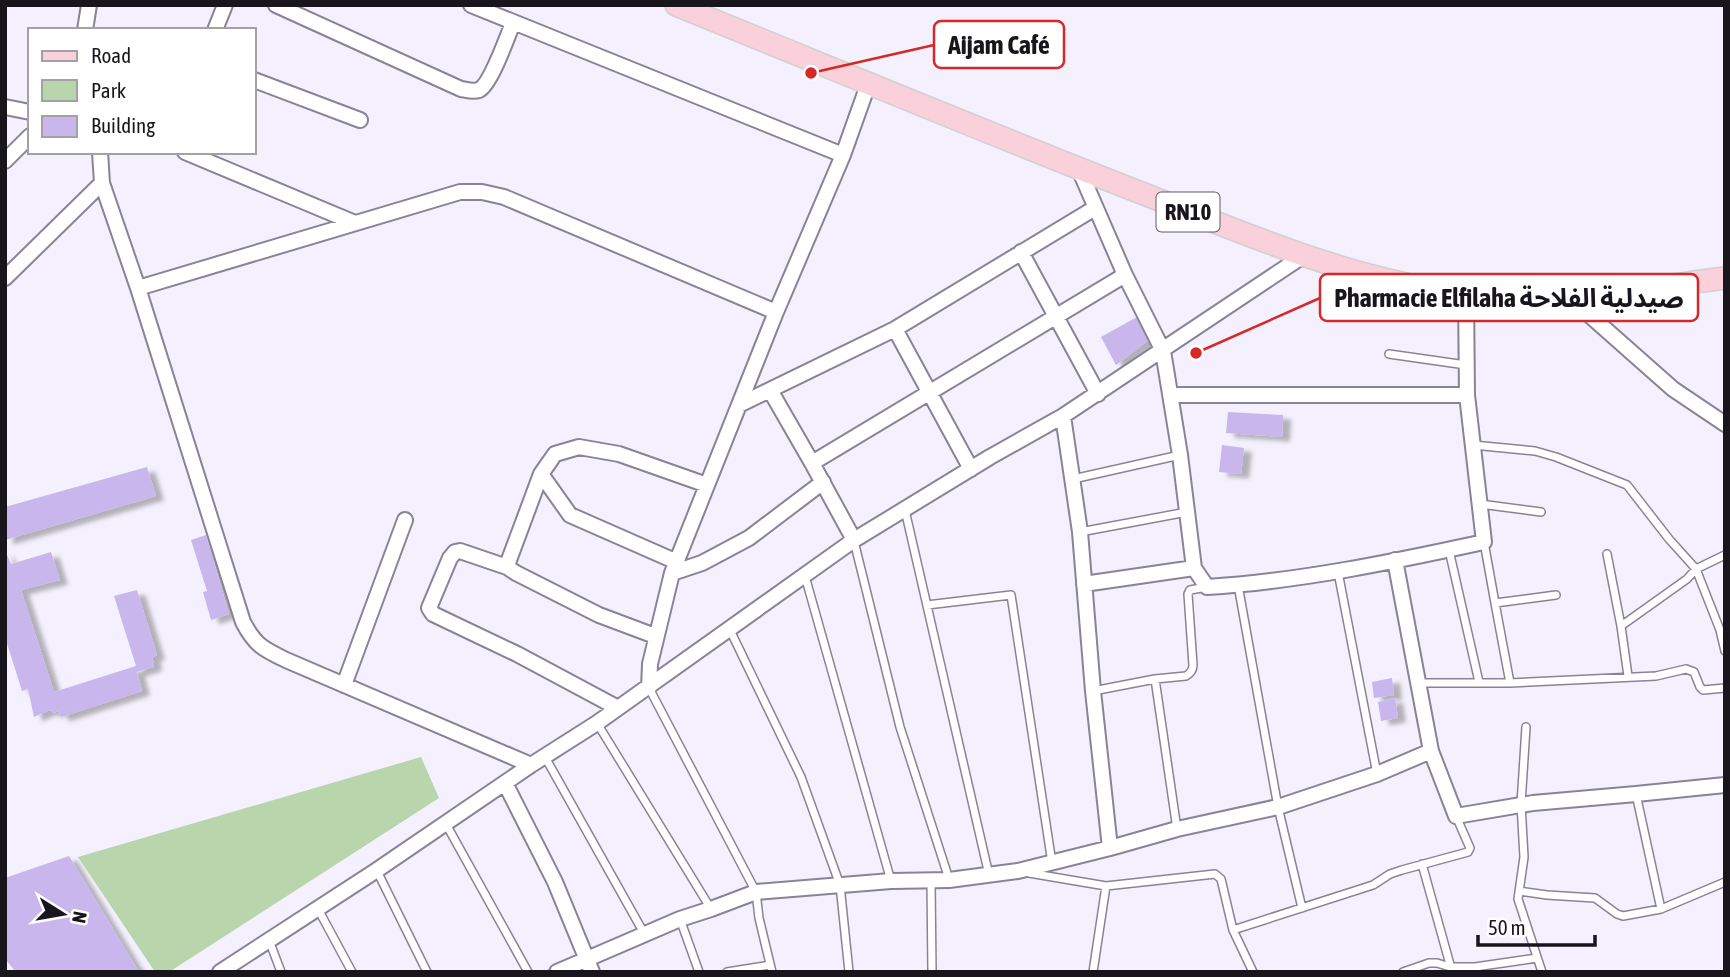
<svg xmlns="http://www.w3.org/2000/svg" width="1730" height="977" font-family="'Asap Condensed','Noto Sans Arabic',sans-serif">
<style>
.green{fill:#b8d5ab}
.building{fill:#c8b6ec;filter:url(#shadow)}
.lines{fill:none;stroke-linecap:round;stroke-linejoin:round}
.service-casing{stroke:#898396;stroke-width:10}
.minor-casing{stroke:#898396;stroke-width:18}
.primary-casing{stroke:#d1d0d2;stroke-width:24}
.service{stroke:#fff;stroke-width:7}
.minor{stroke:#fff;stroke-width:14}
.primary{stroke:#fad0da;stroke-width:21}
.labels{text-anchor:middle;stroke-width:5;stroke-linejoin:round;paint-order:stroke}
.shield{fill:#fff;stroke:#5d5b60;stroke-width:2}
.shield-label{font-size:23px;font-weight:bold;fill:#18151c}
.leader{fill:none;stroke:#d62828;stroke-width:2.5}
.callout-dot{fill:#d62828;stroke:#fff;stroke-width:2.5}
.callout{fill:#fff;stroke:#d62828;stroke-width:2.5}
.callout-label{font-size:26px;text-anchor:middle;font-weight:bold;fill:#18151c}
</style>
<defs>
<filter id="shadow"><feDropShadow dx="8" dy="4.5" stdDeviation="2" flood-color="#0004"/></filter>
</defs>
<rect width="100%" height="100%" fill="#f4f0fd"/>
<path class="green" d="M 421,757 L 439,798 L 169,972 L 155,972 L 78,857 Z"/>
<path class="building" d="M 1137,317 L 1150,339 L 1116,365 L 1101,337 Z
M 1228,412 L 1283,415 L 1282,437 L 1226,433 Z
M 1222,445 L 1244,448 L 1241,474 L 1219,472 Z
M 147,467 L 156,496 L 5,540 L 5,514 L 7,513 L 5,507 Z
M 206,535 L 229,614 L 211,620 L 203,592 L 207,591 L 191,540 Z
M 5,550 L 11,564 L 51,552 L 60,580 L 21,590 L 54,692 L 136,666 L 114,596 L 137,590 L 157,655 L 152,657 L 154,663 L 153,667 L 137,672 L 142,691 L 61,717 L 59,711 L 53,713 L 50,710 L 34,717 L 28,689 L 22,691 L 5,637 Z
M 1392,678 L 1394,695 L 1374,698 L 1372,682 Z
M 1395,698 L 1398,718 L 1381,721 L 1378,702 Z
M 69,856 L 139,972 L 16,972 L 5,959 L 5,878 Z"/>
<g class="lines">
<g class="service-casing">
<path id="service" d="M 1389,354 L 1466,365
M 1473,445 L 1535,451 L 1556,457 L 1627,485 L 1669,539 L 1696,569 L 1720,630 L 1725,651
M 1073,479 L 1180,455
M 1480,504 L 1541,512
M 905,510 L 989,875
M 1080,532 L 1187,512
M 854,541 L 900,727 L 949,879
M 1484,542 L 1495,603 L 1556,595
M 1449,550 L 1479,682
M 1607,554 L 1621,626 L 1628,676
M 1338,572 L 1377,774
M 805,576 L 891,881
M 1238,585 L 1278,807 L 1302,908
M 1495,603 L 1510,683
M 927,605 L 1011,595 L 1052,863
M 1621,626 L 1687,579 L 1696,569 L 1725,555
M 730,630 L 801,777 L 840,885 L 849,972
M 1155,679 L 1177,829
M 1419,683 L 1510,683 L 1656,676 L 1686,669 L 1694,672 L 1700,687 L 1703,690 L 1725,688
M 649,688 L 756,892 L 759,918 L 772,972
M 1093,691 L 1155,679 L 1186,676 C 1191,673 1193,670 1193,665 L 1188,594 L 1190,590 L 1207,587
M 597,723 L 711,909
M 1526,727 L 1521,804 L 1524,857 L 1518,899 L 1542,972
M 545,757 L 645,935
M 446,824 L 528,972
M 1422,864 L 1451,968
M 377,871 L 427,972
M 1029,873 L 1106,886 L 1215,874 L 1221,879 L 1233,930
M 931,882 L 932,972
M 1519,891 L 1547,895 L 1595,898 L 1617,914 L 1623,916 L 1661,909 L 1636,794
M 318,909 L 352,972
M 1661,909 L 1725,882
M 680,919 L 699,972
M 269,940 L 281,972
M 727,972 L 770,965
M 1093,972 L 1106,886
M 1253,972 L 1233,930 L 1373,885 L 1390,874 L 1402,870 L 1468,852 L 1470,848 L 1456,816
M 1403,972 L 1429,963 L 1437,963 L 1450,967 L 1475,967 L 1537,958"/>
</g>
<g class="minor-casing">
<path id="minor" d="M 276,5 L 461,89 C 467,90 473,92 479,90 C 491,84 507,37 513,23
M 471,5 L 843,155
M 85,30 L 89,5
M 215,30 L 225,5
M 254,80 L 360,120
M 5,107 L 30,112
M 100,152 L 102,183 L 138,288 L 243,622 C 255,645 263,649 286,660 L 531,765
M 185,152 L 355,223
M 5,161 L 30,136
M 1079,169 L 1125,275 L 1163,351 L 1180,455 L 1194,568 L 1207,587 C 1301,581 1392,562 1484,542 L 1467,395 L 1466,295
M 1021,252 L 1098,394
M 5,278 L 102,183
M 138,288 L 460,192 L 482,192 L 504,197 L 776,312
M 1569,297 L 1673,389 L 1725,424
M 895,329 L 971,469
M 770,390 L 812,463 L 854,540
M 1170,395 L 1467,395
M 739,405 L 895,329 L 1095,208
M 812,463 L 1125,275
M 541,474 L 570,515 L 677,562
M 1395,560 L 1431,751 L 1456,816 L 1533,803 L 1636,794 L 1725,785
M 507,567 L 460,551 L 455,552 L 450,558 L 429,608 L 433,614 L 517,654 L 618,708
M 672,573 L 702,563 L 749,538 L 823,482
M 1084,584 L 1194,568
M 655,636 L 599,615 L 516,573 L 507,567 L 509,560 L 541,474 L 555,454 L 579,447 L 619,454 L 707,485
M 344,685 L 405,520
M 649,688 L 650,664 L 672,573 L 776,312 L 843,155 L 869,82
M 505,783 L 555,882 L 592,972
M 1110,848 L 1177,829 L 1278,807 L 1377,774 L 1431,751
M 220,972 L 377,870 L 531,765 L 597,723 L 854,540 L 990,457 L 1063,416 L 1303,256
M 557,972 L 680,919 L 711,909 L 756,892 L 891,881 L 949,880 L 1018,871 L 1110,848 L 1093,691 L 1080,532 L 1063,416"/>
</g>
<g class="primary-casing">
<path id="primary" d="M 676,5 C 832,68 987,133 1144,194 C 1248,235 1353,281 1466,294 C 1552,305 1639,289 1725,278"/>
</g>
<use href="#service" class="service"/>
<use href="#minor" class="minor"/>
<use href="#primary" class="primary"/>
</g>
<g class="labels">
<rect class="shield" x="1156.5" y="192.5" width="63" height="39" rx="5"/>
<g class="shield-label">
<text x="1188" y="220">RN10</text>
</g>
</g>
<path class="leader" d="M811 73L934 45M1196 353L1320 298"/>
<g class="callout-dot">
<circle cx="811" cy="73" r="7"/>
<circle cx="1196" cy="353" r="7"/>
</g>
<g class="callout">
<rect x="934" y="21" width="130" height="47" rx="7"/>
<rect x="1320" y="274" width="378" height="47" rx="7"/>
</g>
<g class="callout-label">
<text x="999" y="54">Aijam Café</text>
<text x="1509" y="307">Pharmacie Elfilaha صيدلية الفلاحة</text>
</g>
<rect width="1730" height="977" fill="none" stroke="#18151c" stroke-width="14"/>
<rect x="28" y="28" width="228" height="126" fill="#ffffff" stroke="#a3a1a4" stroke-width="2"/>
<rect x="42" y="51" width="35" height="10" fill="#fad0da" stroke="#a3a1a4" stroke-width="2"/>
<text x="91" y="63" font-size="21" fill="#18151c">Road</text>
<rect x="42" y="80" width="35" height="21" fill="#b8d5ab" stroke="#a3a1a4" stroke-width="2"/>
<text x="91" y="98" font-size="21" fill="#18151c">Park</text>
<rect x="42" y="116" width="35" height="21" fill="#c8b6ec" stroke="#a3a1a4" stroke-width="2"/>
<text x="91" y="133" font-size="21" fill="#18151c">Building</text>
<g transform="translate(63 914) rotate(101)" stroke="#ffffff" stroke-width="5" paint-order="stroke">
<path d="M0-5L12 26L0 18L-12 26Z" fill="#18151c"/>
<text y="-10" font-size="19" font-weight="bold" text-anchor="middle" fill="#18151c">N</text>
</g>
<path d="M1478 935v10h117v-10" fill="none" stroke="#18151c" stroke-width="3.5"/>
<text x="1488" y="935" font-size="21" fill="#18151c" stroke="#ffffff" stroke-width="5" paint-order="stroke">50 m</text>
</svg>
